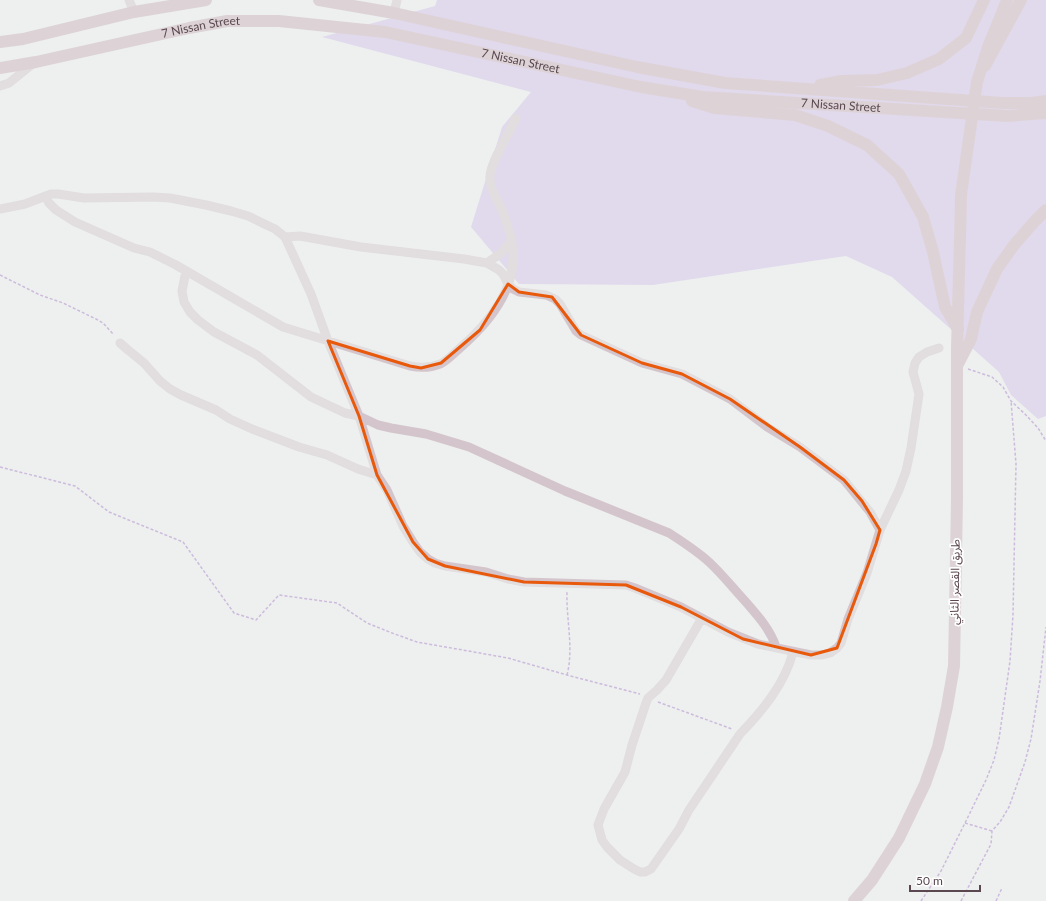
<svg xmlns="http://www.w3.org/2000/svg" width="1046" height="901" font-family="Lato,'Noto Sans Arabic',sans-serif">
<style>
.green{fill:#d3beec}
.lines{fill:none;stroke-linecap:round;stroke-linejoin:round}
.path{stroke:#a778c7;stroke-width:1.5;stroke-dasharray:3 2;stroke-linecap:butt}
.minor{stroke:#d4c5cc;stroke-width:9}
.major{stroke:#cbafba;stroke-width:12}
.major-bridge{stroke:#cbafba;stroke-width:12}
.marked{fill:none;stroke:#e8590c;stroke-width:3;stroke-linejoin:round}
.labels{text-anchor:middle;stroke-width:3.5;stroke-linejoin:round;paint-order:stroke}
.street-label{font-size:12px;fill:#5a474f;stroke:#fff}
</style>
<rect width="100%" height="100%" fill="#edf0ee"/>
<path class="green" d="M 437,0 L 1046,0 L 1046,416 L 1038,419 L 1011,395 L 999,372 L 892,277 L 846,256 L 653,285 L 519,284 L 471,227 L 502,127 L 531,92 L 322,37 L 435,6 Z"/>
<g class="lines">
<path class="path" d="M 0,275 L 40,295 L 63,303 L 96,319 L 103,323 L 114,335
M 968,369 L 992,377 L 1003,387 L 1011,401 L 1025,414 L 1038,428 L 1046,441
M 0,467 L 75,486 L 109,512 L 183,542 L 234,613 L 256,620 L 279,595 L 337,603 L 367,623 L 392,633 L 417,642 L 508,658 L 567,675 L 640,694
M 567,675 C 574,648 566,619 567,592
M 658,702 L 732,729
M 965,823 L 992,831
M 921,901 L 941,871 L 965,823 L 986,780 L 994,760 L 999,739 L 1010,661 L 1013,615 L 1016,464 L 1011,401
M 961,901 L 991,844 L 992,831 L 1000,822 L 1009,807 L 1025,762 L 1031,739 L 1040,681 L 1046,627
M 996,901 L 1002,888"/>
<path class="minor" d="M 129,0 L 134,12
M 394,13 L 397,0
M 0,86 L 9,83 L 35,62
M 45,196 L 49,203 L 56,210 L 75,222 L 134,248 L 150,252 L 176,265 L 283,327 L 410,366 C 420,368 430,368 440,364 C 447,361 453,354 459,349 C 487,325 516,291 513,251 C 512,237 507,223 502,210 C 497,199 489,189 490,176 C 491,161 509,134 516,118
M 0,209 L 25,204 L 51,194 L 58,194 L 84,198 L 153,197 L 170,198 L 206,205 L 231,211 L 248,216 L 275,229 L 285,237 L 311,294 L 328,341 L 359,416 L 377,475 L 387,490 L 403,526 L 413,542 L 420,552 L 428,559 L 435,563 L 445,566 L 486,572 L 508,579 L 524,582 L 626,585 L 635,588 L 681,607 L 728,632 L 758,644 L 811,655 L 822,655 L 830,653 L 837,648 L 841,643 L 848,619 L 867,573 L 880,530 L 899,490 L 906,471 L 911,448 L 919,394 L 913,372 L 915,363 L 919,357 L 927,352 L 939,348
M 285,237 L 300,236 L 361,247 L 464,259 L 487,263 L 499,270 L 503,274 L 508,284 L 513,289 L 519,292 L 546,295 L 555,299 L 560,304 L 576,331 L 581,335 L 642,363 L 682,374 L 730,399 L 767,427 L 800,447 L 844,480 L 870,512 L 880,530
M 487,263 L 501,253 L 511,242
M 186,271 L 182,291 L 184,302 L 190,312 L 198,320 L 214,332 L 257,355 L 311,397 L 345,413 L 359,416 L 378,425 L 391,428 L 426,434 L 469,447 L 565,491 L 669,533 C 683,542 697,551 709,562 C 722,574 733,588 745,601 C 758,616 770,629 776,647
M 120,343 L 128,350 L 144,363 L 160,381 L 170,389 L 181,395 L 216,410 L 230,419 L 252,429 L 299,447 L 327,455 L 358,469 L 377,475
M 702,618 L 666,680 L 657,690 L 648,698 L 646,703 L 632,745 L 625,772 L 604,809 L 598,825 L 602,840 L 607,847 L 620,860 L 634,869 L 640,872 L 645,872 L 651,869 L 679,829 L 689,810 L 740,734 C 762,711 785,684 793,652"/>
<g class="major">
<path d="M 319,0 L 394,13 L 637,67 L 725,83 L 1003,103 L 1031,103 L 1046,101"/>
<path d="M 1004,8 L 1007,0"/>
<path d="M 0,42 L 23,39 L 134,12 L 206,0"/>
<path d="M 985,66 L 1021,0"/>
<path id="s1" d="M 0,68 L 36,62 L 189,28 L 227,21 L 279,21 L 385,32 L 641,87 L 703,97 L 1007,116 L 1046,113"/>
<path d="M 820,85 L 841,81 L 877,80 L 907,73 L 939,59 L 966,38 L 984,0"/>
<path d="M 692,101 L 714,108 L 795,115 L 828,126 L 867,145 L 899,174 L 923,217 L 933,252 L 945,307 L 958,329"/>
<path d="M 958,364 L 971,339 L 977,312 L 997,269 L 1014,245 L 1034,222 L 1046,210"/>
<path d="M 854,901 L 872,880 L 899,838 L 925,784 L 938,747 L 947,707 L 954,666 L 957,500 L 957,347 L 960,238"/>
</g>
<path class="major-bridge" d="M 960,238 L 961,195 L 977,82 L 988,47 L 1004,8"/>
</g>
<path d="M0 0H1046V901H0ZM 508,284 L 519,292 L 552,297 L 581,335 L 642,363 L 682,374 L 730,399 L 800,447 L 844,480 L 862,501 L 880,530 L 876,544 L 837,648 L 811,655 L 743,639 L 681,607 L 626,585 L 524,582 L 445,566 L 428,559 L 413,542 L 377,475 L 359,416 L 328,341 L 410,366 L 421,368 L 441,363 L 480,330 Z" fill="#edf0ee" fill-opacity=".55" fill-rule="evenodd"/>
<path class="marked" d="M 508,284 L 519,292 L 552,297 L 581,335 L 642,363 L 682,374 L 730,399 L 800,447 L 844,480 L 862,501 L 880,530 L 876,544 L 837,648 L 811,655 L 743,639 L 681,607 L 626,585 L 524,582 L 445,566 L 428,559 L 413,542 L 377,475 L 359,416 L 328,341 L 410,366 L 421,368 L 441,363 L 480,330 Z"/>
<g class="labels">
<g class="street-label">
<text dy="4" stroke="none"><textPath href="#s1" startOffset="205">7 Nissan Street</textPath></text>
<text dy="4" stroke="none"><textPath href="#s1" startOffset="529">7 Nissan Street</textPath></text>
<text dy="4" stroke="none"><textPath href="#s1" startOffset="853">7 Nissan Street</textPath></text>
<text transform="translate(955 582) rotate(-89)" y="4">طريق القصر الثاني</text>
</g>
</g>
<path d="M910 885v6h70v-6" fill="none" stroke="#5a474f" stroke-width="2"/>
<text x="916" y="885" font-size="12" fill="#5a474f" stroke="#ffffff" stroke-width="3" paint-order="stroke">50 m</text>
</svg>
